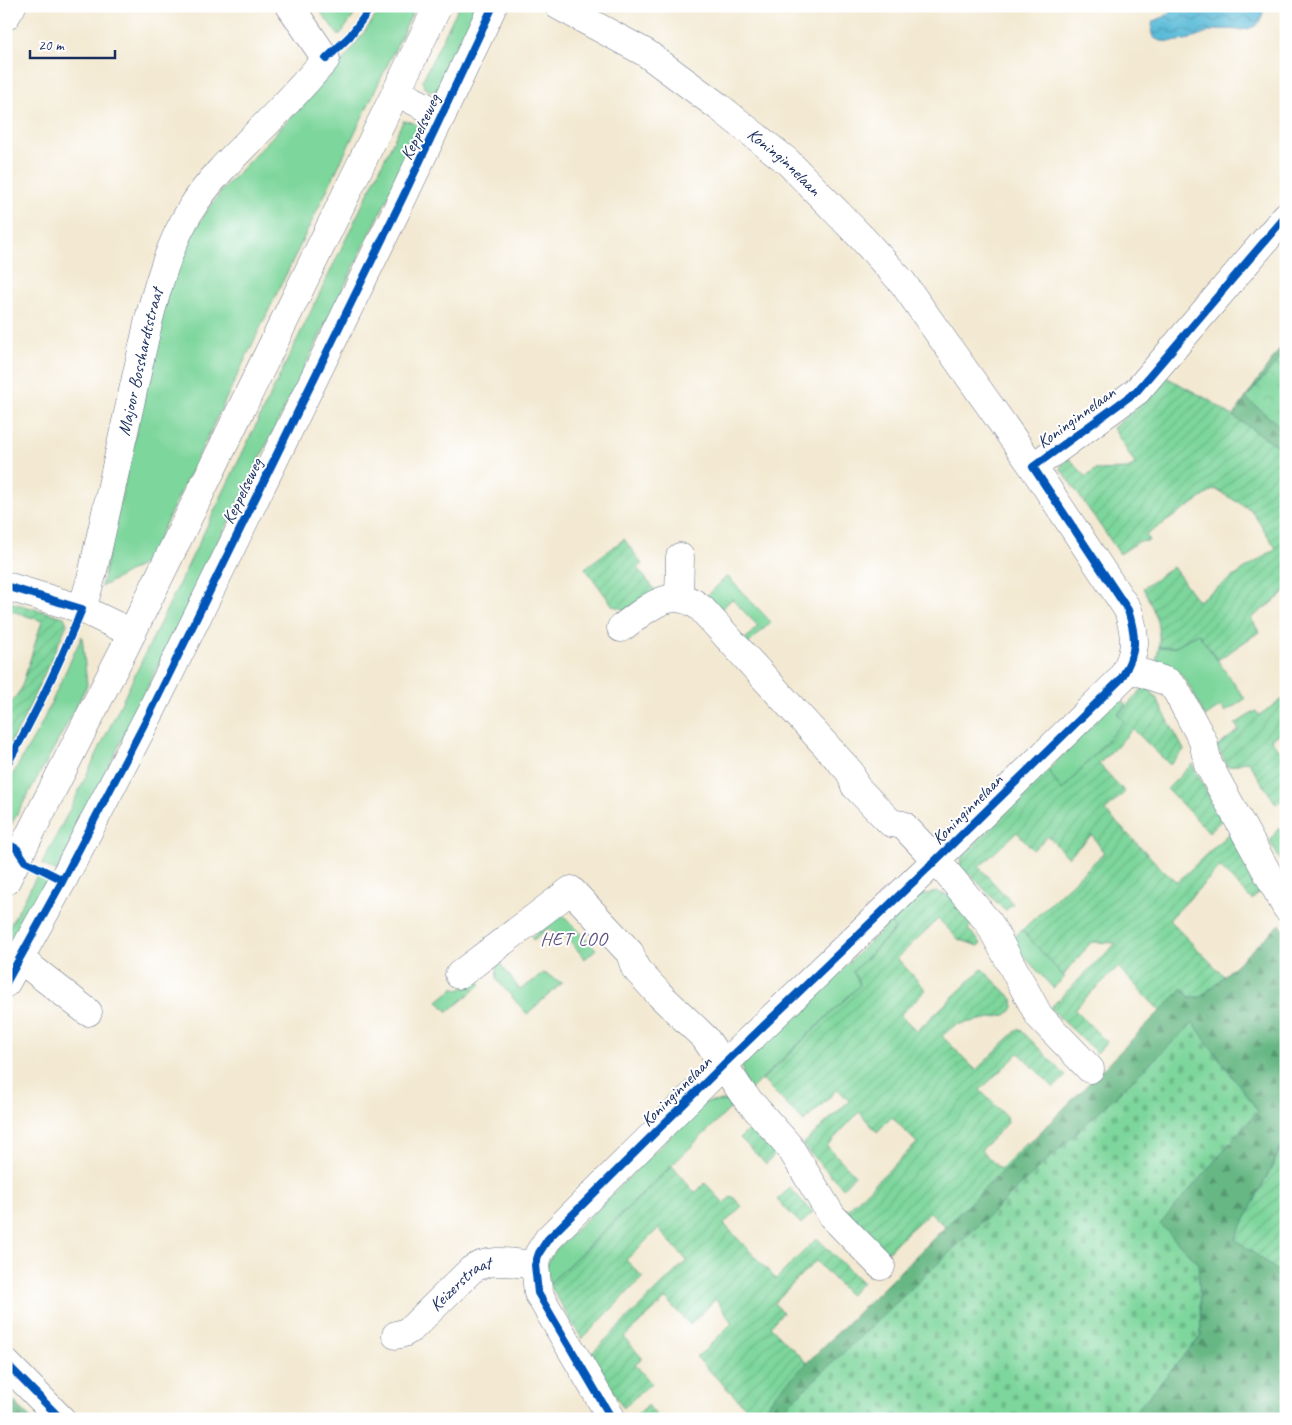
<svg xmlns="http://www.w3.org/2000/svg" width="1292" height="1425" font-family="Caveat,sans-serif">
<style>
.grass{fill:#7dd69b;stroke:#4c827c}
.forest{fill:url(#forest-firs);stroke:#407370}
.cemetery{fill:url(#cemetery-stones);stroke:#4c827c}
.park{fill:url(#park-crowns);stroke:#4c827c}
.garden{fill:url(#garden-furrows);stroke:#4c827c}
.water{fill:url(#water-waves);stroke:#3a749a}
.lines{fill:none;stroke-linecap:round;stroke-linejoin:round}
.minor-casing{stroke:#677087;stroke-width:29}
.secondary-casing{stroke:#677087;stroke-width:29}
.minor{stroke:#fff;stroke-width:28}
.secondary{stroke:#fff;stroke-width:28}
.cycleway-casing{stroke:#fff;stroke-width:11}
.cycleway{stroke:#0057b8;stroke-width:8}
.labels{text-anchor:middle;stroke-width:4;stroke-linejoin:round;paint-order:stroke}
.street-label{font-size:18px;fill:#1b2f5e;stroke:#fff}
.neighbourhood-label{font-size:19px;letter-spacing:1px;fill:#5e517e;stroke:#fff}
</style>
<defs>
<pattern id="forest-firs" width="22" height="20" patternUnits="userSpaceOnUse" patternTransform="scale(1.25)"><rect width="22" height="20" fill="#66b783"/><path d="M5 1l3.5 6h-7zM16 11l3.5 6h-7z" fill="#53956e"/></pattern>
<pattern id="cemetery-stones" width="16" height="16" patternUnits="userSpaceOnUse" patternTransform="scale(1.25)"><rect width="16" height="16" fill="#7dd69b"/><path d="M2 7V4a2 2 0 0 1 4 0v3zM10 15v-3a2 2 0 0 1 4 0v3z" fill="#6bb888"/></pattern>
<pattern id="park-crowns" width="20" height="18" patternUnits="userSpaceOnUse" patternTransform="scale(1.25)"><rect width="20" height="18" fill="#7dd69b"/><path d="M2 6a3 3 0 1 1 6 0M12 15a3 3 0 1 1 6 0" fill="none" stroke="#6bb888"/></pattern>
<pattern id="garden-furrows" width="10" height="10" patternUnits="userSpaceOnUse" patternTransform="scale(1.25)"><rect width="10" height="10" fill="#7dd69b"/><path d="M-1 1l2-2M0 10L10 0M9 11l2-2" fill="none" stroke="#6bb888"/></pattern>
<pattern id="water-waves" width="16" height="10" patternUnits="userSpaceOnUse" patternTransform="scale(1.25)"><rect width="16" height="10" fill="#59bad7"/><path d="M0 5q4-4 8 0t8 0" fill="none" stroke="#4998b2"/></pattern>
</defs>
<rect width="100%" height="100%" fill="#fff"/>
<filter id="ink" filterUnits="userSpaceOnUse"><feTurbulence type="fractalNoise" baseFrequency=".02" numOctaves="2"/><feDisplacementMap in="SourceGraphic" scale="10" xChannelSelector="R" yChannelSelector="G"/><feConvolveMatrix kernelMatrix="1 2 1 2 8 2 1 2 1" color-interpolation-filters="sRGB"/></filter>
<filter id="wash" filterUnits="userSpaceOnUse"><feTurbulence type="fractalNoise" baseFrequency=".0096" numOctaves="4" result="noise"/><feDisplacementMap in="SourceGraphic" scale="20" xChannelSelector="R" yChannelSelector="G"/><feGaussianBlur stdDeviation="1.12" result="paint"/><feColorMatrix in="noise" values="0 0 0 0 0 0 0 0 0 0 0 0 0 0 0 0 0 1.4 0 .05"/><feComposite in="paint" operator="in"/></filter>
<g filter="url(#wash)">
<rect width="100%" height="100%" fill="#f3e9d2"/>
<path class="grass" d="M 316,6 L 361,6 L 339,36 Z
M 383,6 L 416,6 L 147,562 L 101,587 L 168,290 L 191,237 L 206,212 L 223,189 L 329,76 L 349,53 Z
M 459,6 L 481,6 L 441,89 C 434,92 430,92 424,87 L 422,81 Z
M 403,121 C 411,121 417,123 421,130 L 57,872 L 42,864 L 74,801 Z
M 727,576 L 771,622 L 747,645 L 743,641 L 758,626 L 732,599 L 716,614 L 707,596 Z
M 1198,633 L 1245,699 L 1225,712 L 1221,706 L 1205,717 C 1198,703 1191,686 1181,675 C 1175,668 1165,664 1156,661 L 1159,647 L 1174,647 Z
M 82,636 L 87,685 L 64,730 L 6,834 L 6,786 L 40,727 Z
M 1119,697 L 1126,705 L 1118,714 L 1125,721 L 1062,791 L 1048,770 Z
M 1286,825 L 1286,870 L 1270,842 L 1277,830 Z
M 39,872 L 53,880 L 6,961 L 6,933 Z
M 925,894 L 916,899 L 891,923 L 896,928 L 853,971 L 860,985 L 749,1091 L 745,1087 L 742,1066 L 917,896 Z
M 562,914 L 596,949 L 585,959 L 564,934 L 557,937 L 549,928 L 533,940 L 531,937 Z
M 1022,930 L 1065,977 L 1053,988 L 1010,941 Z
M 499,962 L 520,990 L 544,973 L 562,983 L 527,1014 L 497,980 L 496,964 Z
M 476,979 L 481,984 L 448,1012 L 438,1001 L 455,987 L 459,990 Z
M 728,1101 L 733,1106 L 549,1284 L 546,1267 L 553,1252 L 705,1102 Z"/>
<path class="forest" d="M 1286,340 L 1286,452 L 1233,416 Z
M 1280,924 L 1286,935 L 1286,1137 L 1236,1239 L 1286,1277 L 1286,1419 L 1129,1419 L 1201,1336 L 1198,1263 L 1159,1224 L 1258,1111 L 1193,1024 L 773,1419 L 757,1419 L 776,1393 L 987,1186 L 1183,988 L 1189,997 L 1201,997 Z
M 6,1393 L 31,1419 L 6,1419 Z"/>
<path class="cemetery" d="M 1193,1023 L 1258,1111 L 1160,1224 L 1198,1263 L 1201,1336 L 1129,1419 L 773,1419 Z"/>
<path class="park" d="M 1286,352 L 1286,431 L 1246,398 Z"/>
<path class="garden" d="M 1166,377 L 1209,400 L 1286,452 L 1286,592 L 1251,618 L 1259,632 L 1218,660 L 1198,633 L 1174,647 L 1159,647 C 1161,625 1153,607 1143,588 L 1173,567 L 1198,601 L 1276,548 L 1251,510 L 1215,489 L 1146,535 L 1149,541 L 1138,542 L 1120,554 L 1060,468 L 1069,458 L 1086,477 L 1095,470 L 1128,469 L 1135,464 L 1113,428 L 1143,402 Z
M 624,539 L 642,564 L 637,568 L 657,592 L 625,610 L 613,606 L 585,568 Z
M 6,601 L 64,617 L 67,624 L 22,723 L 6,750 L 6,710 L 21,689 L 42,621 L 6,609 Z
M 1144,687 L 1150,690 L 1155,696 L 1184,750 L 1170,765 L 1133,729 L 1099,764 L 1125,792 L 1105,811 L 1165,872 L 1177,882 L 1229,833 L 1261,891 L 1252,900 L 1220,867 L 1169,920 L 1224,976 L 1201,997 L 1189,997 L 1183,988 L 1160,1011 L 1118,967 L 1074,1009 L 1107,1042 L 1097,1053 L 1050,1008 L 1116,943 L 1091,942 L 1063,976 L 1022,930 L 1104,853 L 1092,835 L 1068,857 L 1048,836 L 1033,850 L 1017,832 L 979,867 L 1013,904 L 1005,911 L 970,874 L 964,879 C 959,871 959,865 963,856 L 1048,770 L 1062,791 L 1124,721 L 1118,715 Z
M 1286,697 L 1286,729 L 1271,739 L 1286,761 L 1286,798 L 1276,804 L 1248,761 L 1228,767 L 1217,747 L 1239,730 L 1235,724 L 1256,711 L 1259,715 Z
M 1192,764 L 1222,820 L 1209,832 L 1167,789 Z
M 937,892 L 950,896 L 974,922 L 968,929 L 981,943 L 978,946 L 958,939 L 938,919 L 897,958 L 926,990 L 900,1015 L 917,1031 L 982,969 L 1013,999 L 1014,1008 L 1006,1015 L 955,1025 L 942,1036 L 976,1070 L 1019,1028 L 1066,1076 L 1054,1088 L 1019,1053 L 980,1090 L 1006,1116 L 1007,1123 L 981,1150 L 1000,1169 L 1027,1142 L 1029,1145 L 945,1227 L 930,1212 L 898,1241 L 885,1255 L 846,1211 L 917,1143 L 892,1117 L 877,1132 L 859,1112 L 827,1146 L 855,1175 L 843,1188 L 802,1145 L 849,1101 L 838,1089 L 804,1122 L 762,1080 L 860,985 L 853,971 L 896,929 L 891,924 L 916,899 L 925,894 Z
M 752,1127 L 778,1151 L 766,1164 L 740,1138 Z
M 1286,1139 L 1286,1277 L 1235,1239 Z
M 672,1166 L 695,1193 L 705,1183 L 724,1203 L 732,1196 L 742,1206 L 724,1224 L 776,1279 L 817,1238 L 862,1283 L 849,1295 L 816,1261 L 774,1303 L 783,1312 L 770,1326 L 807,1363 L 776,1393 L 757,1419 L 696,1357 L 704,1351 L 732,1323 L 716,1299 L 690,1325 L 666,1299 L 624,1337 L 642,1358 L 635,1364 L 651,1383 L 623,1408 L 591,1354 L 687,1260 L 658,1229 L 626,1260 L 643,1277 L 582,1339 L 549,1284 Z
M 790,1188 L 813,1212 L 801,1224 L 777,1200 Z
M 647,1405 L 660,1419 L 633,1419 Z"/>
<path class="water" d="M 1178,6 L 1262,6 L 1264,8 C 1262,16 1261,24 1253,27 C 1242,33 1228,27 1215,30 C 1209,31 1203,35 1197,37 C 1188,40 1158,46 1153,36 C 1150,31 1152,26 1153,21 L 1164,17 Z"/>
</g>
<g filter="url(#ink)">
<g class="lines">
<g class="minor-casing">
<g id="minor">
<path id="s1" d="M 559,6 L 646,53 L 719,107 L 787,161 L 862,238 L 903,283 L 1033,467"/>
<path d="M 6,16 L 12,6"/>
<path d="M 396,92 L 442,115"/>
<path d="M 6,586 L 82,609 L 132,633"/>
<path d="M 679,598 L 680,557"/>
<path id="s2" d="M 82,609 L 92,575 L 149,319 C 159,281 170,243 191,209 C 210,178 238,152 264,126 C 285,105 306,82 326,59 L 290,6"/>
<path d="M 621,628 C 645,611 671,583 701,608 L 850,772 L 855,786 L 891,823 L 903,825 L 936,860 L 989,923 L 1039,1016 L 1090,1069"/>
<path d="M 1128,668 L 1168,682 L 1176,690 L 1203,741 L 1208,764 L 1286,907"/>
<path d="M 20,959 L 88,1012"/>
<path d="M 459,975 L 571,890 L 630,953 L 635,968 L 660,995 L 705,1038 L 743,1094 L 789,1146 L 832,1216 L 881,1266"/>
<path d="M 6,983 L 63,880 L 151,711 L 403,197 L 493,6"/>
<path id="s3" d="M 396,1335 L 404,1333 L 412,1328 L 471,1270 C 490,1257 513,1263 535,1265"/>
<path d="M 6,1363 L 61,1419"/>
<path d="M 612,1419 L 538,1293 L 535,1265 L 539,1253 L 548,1239 L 723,1065 L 936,860 L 1121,679 C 1137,652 1137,639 1128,610 L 1033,467 L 1137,391 L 1286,216"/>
</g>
</g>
<g class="secondary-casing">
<path id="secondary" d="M 6,881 L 124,649 L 438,6"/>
</g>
<use href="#minor" class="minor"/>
<use href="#secondary" class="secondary"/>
<g class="cycleway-casing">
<path id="cycleway" d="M 326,59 L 350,36 L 372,6
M 6,586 L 82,609 C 59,664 36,715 6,766
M 6,843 L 17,849 L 25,861 L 63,880
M 6,983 L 63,880 L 151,711 L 403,197 L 493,6
M 6,1363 L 61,1419
M 612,1419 L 538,1293 L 535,1265 L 539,1253 L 548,1239 L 723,1065 L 936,860 L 1121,679 C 1137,652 1137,639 1128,610 L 1033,467 L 1137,391 L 1286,216"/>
</g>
<use href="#cycleway" class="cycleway"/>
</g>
</g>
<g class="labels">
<g class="street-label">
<text transform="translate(420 127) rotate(-65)" y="6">Keppelseweg</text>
<text dy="6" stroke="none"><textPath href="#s1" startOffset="275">Koninginnelaan</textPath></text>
<text dy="6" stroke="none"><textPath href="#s2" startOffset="254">Majoor Bosshardtstraat</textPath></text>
<text transform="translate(1076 417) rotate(-36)" y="6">Koninginnelaan</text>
<text transform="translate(242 491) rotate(-64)" y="6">Keppelseweg</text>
<text transform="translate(967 809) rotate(-45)" y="6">Koninginnelaan</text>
<text transform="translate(676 1091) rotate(-45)" y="6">Koninginnelaan</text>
<text dy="6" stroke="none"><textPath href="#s3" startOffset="84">Keizerstraat</textPath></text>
</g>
<g class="neighbourhood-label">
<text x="574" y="945">HET LOO</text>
</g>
</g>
<rect width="1292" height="1425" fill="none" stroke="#fff" stroke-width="25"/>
<path d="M30 50v8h85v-8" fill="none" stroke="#1b2f5e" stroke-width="2.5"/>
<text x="38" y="50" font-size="15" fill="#1b2f5e" stroke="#ffffff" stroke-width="4" paint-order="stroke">20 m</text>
</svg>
